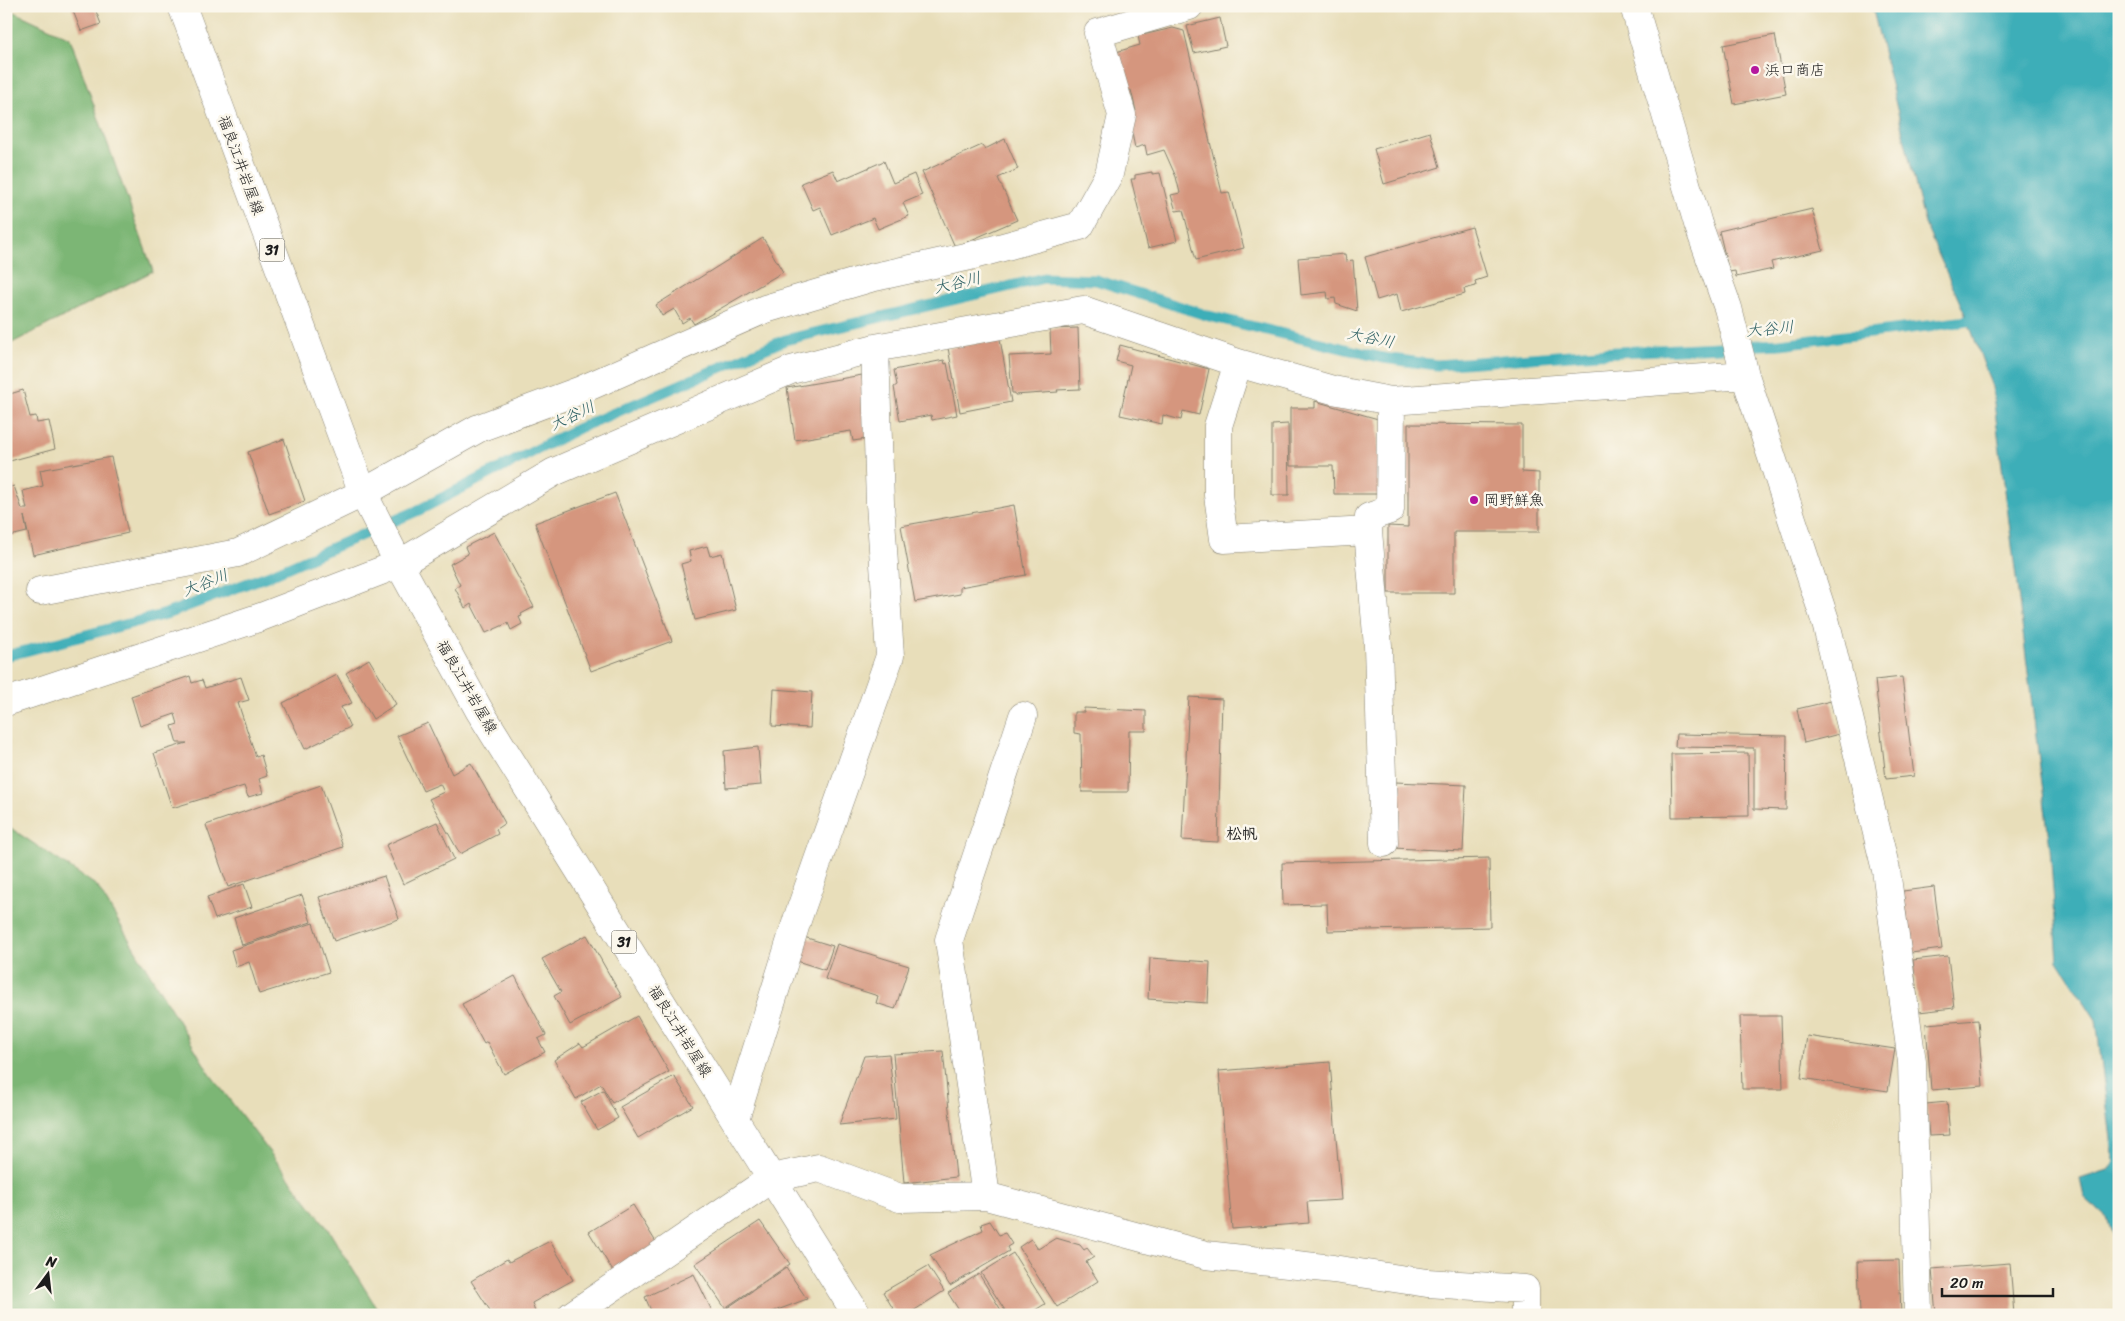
<svg xmlns="http://www.w3.org/2000/svg" width="2125" height="1321" font-family="Sriracha,'Klee One',sans-serif">
<style>
.forest{fill:#7bb674;stroke:#4c6948}
.water{fill:#3eaeb8;stroke:#2d656a}
.lines{fill:none;stroke-linecap:round;stroke-linejoin:round}
.stream{stroke:#3eaeb8;stroke-width:11}
.building{fill:#d5967e}
.minor-casing{stroke:#827d6b;stroke-width:29}
.major-casing{stroke:#827d6b;stroke-width:29}
.minor{stroke:#fff;stroke-width:28}
.major{stroke:#fff;stroke-width:28}
.poi-dot{fill:#b5179e;stroke:#fbf7ec;stroke-width:2}
.labels{text-anchor:middle;stroke-width:5;stroke-linejoin:round;paint-order:stroke}
.shield{fill:#fbf7ec;stroke:#5f5e5a;stroke-width:1}
.shield-label{font-size:14px;font-weight:bold;fill:#1c1c1c}
.poi-label{font-size:15px;fill:#1c1c1c;stroke:#fbf7ec;text-anchor:start}
.street-label{font-size:15px;fill:#1c1c1c;stroke:#fbf7ec}
.water-label{font-size:16px;font-style:italic;fill:#2b5e62;stroke:#fbf7ec}
.neighbourhood-label{font-size:16px;font-weight:bold;fill:#1c1c1c;stroke:#fbf7ec}
</style>
<rect width="100%" height="100%" fill="#fbf7ec"/>
<filter id="ink" filterUnits="userSpaceOnUse"><feTurbulence type="fractalNoise" baseFrequency=".02" numOctaves="2"/><feDisplacementMap in="SourceGraphic" scale="10" xChannelSelector="R" yChannelSelector="G"/><feConvolveMatrix kernelMatrix="1 2 1 2 8 2 1 2 1" color-interpolation-filters="sRGB"/></filter>
<filter id="wash" filterUnits="userSpaceOnUse"><feTurbulence type="fractalNoise" baseFrequency=".0096" numOctaves="4" result="noise"/><feDisplacementMap in="SourceGraphic" scale="20" xChannelSelector="R" yChannelSelector="G"/><feGaussianBlur stdDeviation="1.12" result="paint"/><feColorMatrix in="noise" values="0 0 0 0 0 0 0 0 0 0 0 0 0 0 0 0 0 1.4 0 .05"/><feComposite in="paint" operator="in"/></filter>
<g filter="url(#wash)">
<rect width="100%" height="100%" fill="#e8deba"/>
<path class="forest" d="M 6,8 L 70,38 L 153,271 L 6,346 Z
M 6,825 L 97,886 L 210,1074 L 326,1226 L 381,1315 L 6,1315 Z"/>
<path class="water" d="M 1872,6 L 2119,6 L 2119,1253 L 2107,1218 L 2084,1197 L 2080,1179 L 2108,1170 L 2114,1163 L 2096,1020 L 2058,961 L 2050,847 L 1992,387 L 1968,321 L 1925,224 Z"/>
<g class="lines">
<path class="stream" d="M 6,656 L 166,614 L 270,575 L 419,510 L 579,428 L 785,340 L 1044,278 L 1096,280 L 1209,316 L 1383,358 L 1437,365 L 1598,353 L 1780,344 L 1968,321"/>
</g>
<g id="blocks">
<path class="building" d="M 71,6 L 94,6 L 101,24 L 81,31 Z
M 1220,18 L 1226,46 L 1194,53 L 1187,26 Z
M 1173,28 L 1184,31 L 1222,193 L 1229,192 L 1244,248 L 1196,260 L 1183,210 L 1176,211 L 1171,195 L 1180,193 L 1176,177 L 1164,150 L 1147,155 L 1145,145 L 1135,148 L 1128,113 L 1136,111 L 1131,90 L 1125,92 L 1116,52 L 1140,45 L 1138,36 Z
M 1775,35 L 1786,94 L 1734,104 L 1723,45 Z
M 1430,132 L 1440,167 L 1384,184 L 1374,149 Z
M 1005,139 L 1018,169 L 998,178 L 1017,220 L 955,247 L 922,172 L 982,145 L 985,149 Z
M 884,161 L 893,183 L 914,174 L 922,195 L 903,203 L 909,216 L 878,229 L 873,218 L 832,235 L 820,207 L 813,210 L 801,183 L 833,170 L 838,181 Z
M 1152,172 L 1152,174 L 1160,173 L 1177,241 L 1148,248 L 1131,179 L 1135,179 L 1135,175 Z
M 1812,209 L 1823,250 L 1771,262 L 1773,269 L 1736,277 L 1735,271 L 1729,272 L 1719,231 Z
M 1472,227 L 1487,277 L 1475,281 L 1476,286 L 1464,289 L 1465,294 L 1401,312 L 1397,294 L 1377,300 L 1365,257 Z
M 763,238 L 783,272 L 694,324 L 690,318 L 682,323 L 674,309 L 662,316 L 656,305 Z
M 1345,254 L 1346,261 L 1353,260 L 1357,311 L 1336,304 L 1335,298 L 1328,299 L 1327,292 L 1301,295 L 1298,258 Z
M 1078,328 L 1080,389 L 1057,390 L 1058,392 L 1015,395 L 1015,393 L 1012,393 L 1009,356 L 1051,354 L 1050,329 Z
M 1000,339 L 1011,402 L 960,412 L 948,348 Z
M 1120,345 L 1209,369 L 1199,415 L 1183,411 L 1181,420 L 1163,415 L 1162,424 L 1120,415 L 1131,365 L 1116,361 Z
M 944,360 L 945,364 L 947,363 L 957,415 L 932,420 L 931,415 L 900,421 L 894,387 L 897,385 L 894,370 Z
M 862,375 L 867,439 L 853,441 L 851,431 L 795,440 L 787,388 Z
M 6,385 L 10,394 L 23,390 L 30,417 L 36,416 L 37,423 L 49,421 L 55,449 L 6,462 Z
M 1315,401 L 1378,419 L 1379,494 L 1334,494 L 1333,466 L 1290,466 L 1290,408 L 1315,408 Z
M 1288,424 L 1289,495 L 1272,495 L 1272,425 Z
M 1408,424 L 1522,425 L 1522,472 L 1539,473 L 1539,532 L 1454,532 L 1454,593 L 1388,593 L 1388,526 L 1408,527 Z
M 284,439 L 305,501 L 269,514 L 248,452 Z
M 111,457 L 128,533 L 33,555 L 24,516 L 27,532 L 6,537 L 6,488 L 14,486 L 22,509 L 27,509 L 23,491 L 43,486 L 40,470 Z
M 615,493 L 672,641 L 591,671 L 535,523 Z
M 1014,505 L 1026,575 L 960,587 L 960,594 L 915,602 L 901,526 Z
M 494,532 L 534,607 L 521,614 L 522,616 L 519,617 L 522,624 L 511,630 L 508,623 L 486,633 L 471,604 L 465,608 L 455,588 L 460,585 L 450,564 L 468,554 L 465,547 Z
M 707,546 L 710,556 L 722,553 L 736,610 L 695,620 L 681,564 L 691,561 L 689,551 Z
M 369,659 L 396,704 L 373,719 L 346,673 Z
M 337,675 L 352,703 L 341,707 L 350,727 L 305,749 L 283,703 Z
M 190,676 L 192,683 L 202,680 L 205,688 L 241,677 L 249,700 L 238,703 L 256,757 L 261,755 L 267,776 L 259,779 L 263,793 L 248,797 L 244,786 L 172,808 L 154,753 L 187,743 L 177,743 L 172,726 L 178,724 L 175,714 L 140,726 L 131,696 Z
M 1902,677 L 1914,776 L 1886,779 L 1875,680 Z
M 774,689 L 812,692 L 810,728 L 772,726 Z
M 1189,697 L 1222,699 L 1218,842 L 1182,840 Z
M 1831,701 L 1839,734 L 1804,743 L 1797,709 Z
M 1084,708 L 1146,711 L 1146,731 L 1129,731 L 1128,792 L 1082,792 L 1081,734 L 1074,733 L 1074,712 L 1084,712 Z
M 428,723 L 452,774 L 471,763 L 505,823 L 496,829 L 498,834 L 460,854 L 429,799 L 444,792 L 440,784 L 423,791 L 397,736 Z
M 1676,734 L 1787,736 L 1786,810 L 1754,809 L 1754,748 L 1675,747 Z
M 758,747 L 761,785 L 726,788 L 724,751 Z
M 1748,753 L 1749,816 L 1672,817 L 1671,754 Z
M 1395,782 L 1466,785 L 1463,851 L 1392,848 Z
M 321,785 L 343,847 L 228,887 L 206,825 Z
M 437,822 L 454,859 L 403,884 L 386,845 Z
M 1489,858 L 1490,927 L 1328,931 L 1327,904 L 1283,905 L 1282,863 Z
M 384,876 L 399,919 L 334,941 L 319,897 Z
M 244,884 L 252,907 L 215,919 L 207,897 Z
M 1934,887 L 1942,949 L 1911,953 L 1903,891 Z
M 302,895 L 311,922 L 242,945 L 234,918 Z
M 313,923 L 329,972 L 259,994 L 249,962 L 236,967 L 231,950 Z
M 587,935 L 622,997 L 570,1025 L 554,996 L 561,992 L 542,959 Z
M 804,937 L 833,946 L 825,970 L 797,961 Z
M 837,944 L 909,966 L 895,1009 L 876,1003 L 878,996 L 825,979 Z
M 1948,956 L 1954,1008 L 1919,1012 L 1913,960 Z
M 1150,958 L 1210,962 L 1208,1003 L 1148,999 Z
M 515,976 L 546,1035 L 538,1039 L 545,1052 L 504,1074 L 487,1042 L 484,1044 L 462,1004 Z
M 637,1016 L 669,1072 L 612,1103 L 601,1084 L 576,1099 L 554,1060 L 580,1043 L 583,1047 Z
M 1740,1016 L 1781,1016 L 1783,1089 L 1742,1089 Z
M 1978,1020 L 1983,1086 L 1931,1090 L 1926,1024 Z
M 1807,1036 L 1895,1049 L 1888,1091 L 1801,1078 Z
M 943,1051 L 956,1177 L 904,1183 L 893,1054 Z
M 889,1054 L 896,1119 L 839,1125 L 864,1056 Z
M 1330,1062 L 1341,1200 L 1307,1202 L 1309,1223 L 1232,1229 L 1219,1071 Z
M 674,1076 L 693,1106 L 638,1138 L 620,1107 Z
M 603,1090 L 618,1118 L 597,1130 L 581,1102 Z
M 1947,1102 L 1950,1135 L 1929,1136 L 1926,1104 Z
M 633,1205 L 659,1247 L 614,1273 L 589,1232 Z
M 760,1221 L 790,1264 L 725,1308 L 695,1264 Z
M 990,1221 L 999,1235 L 1005,1233 L 1012,1244 L 1007,1247 L 1009,1251 L 950,1286 L 930,1255 L 983,1230 L 981,1224 Z
M 1056,1238 L 1080,1245 L 1084,1250 L 1087,1248 L 1094,1257 L 1086,1262 L 1098,1281 L 1057,1307 L 1019,1247 L 1031,1239 L 1038,1249 Z
M 550,1241 L 573,1280 L 532,1303 L 536,1315 L 493,1315 L 471,1281 L 507,1259 L 509,1262 Z
M 1013,1253 L 1045,1304 L 1027,1315 L 1008,1315 L 981,1273 Z
M 1899,1260 L 1901,1315 L 1860,1315 L 1858,1261 Z
M 2010,1263 L 2014,1315 L 1936,1315 L 1932,1269 Z
M 928,1266 L 944,1291 L 907,1315 L 897,1315 L 883,1292 Z
M 786,1268 L 807,1299 L 764,1315 L 732,1315 L 727,1308 Z
M 694,1274 L 714,1315 L 653,1315 L 645,1297 Z
M 979,1274 L 1004,1315 L 962,1315 L 948,1293 Z"/>
</g>
</g>
<g filter="url(#ink)">
<use href="#blocks" fill-opacity="0" stroke="#827d6b" stroke-width="1"/>
<g class="lines">
<g class="minor-casing">
<path id="minor" d="M 1634,6 L 1698,224 L 1728,308 L 1745,375
M 1238,363 L 1218,426 L 1218,495 L 1224,539 L 1368,531
M 40,591 L 238,553 L 363,493 L 479,428 L 581,390 L 765,309 L 870,278 L 970,256 L 1080,226 L 1109,174 L 1122,115 L 1098,33 L 1189,6
M 6,702 L 261,617 L 399,564 L 554,472 L 791,370 L 875,348 L 1083,310 L 1238,363 L 1333,390 L 1391,401 L 1745,375 L 1826,623 L 1886,870 L 1912,1062 L 1918,1315
M 1384,843 L 1378,646 L 1368,531 L 1369,517 L 1390,510 L 1391,401
M 735,1119 L 798,917 L 890,656 L 880,503 L 875,348
M 986,1196 L 949,940 L 1023,716
M 572,1315 L 772,1178 L 819,1168 L 900,1198 L 986,1196 L 1206,1255 L 1333,1269 L 1427,1283 L 1525,1289 L 1525,1315"/>
</g>
<g class="major-casing">
<path id="major" d="M 182,6 L 363,493 L 399,564 L 479,710 L 857,1315"/>
</g>
<use href="#minor" class="minor"/>
<use href="#major" class="major"/>
</g>
</g>
<g class="poi-dot">
<circle cx="1755" cy="70" r="5"/>
<circle cx="1474" cy="500" r="5"/>
</g>
<g class="labels">
<g class="shield">
<rect x="259.5" y="238.5" width="25" height="23" rx="4"/>
<rect x="611.5" y="930.5" width="25" height="23" rx="4"/>
</g>
<g class="shield-label">
<text x="272" y="255">31</text>
<text x="624" y="947">31</text>
</g>
<g class="poi-label">
<text x="1765" y="75">浜口商店</text>
<text x="1484" y="505">岡野鮮魚</text>
</g>
<g class="street-label">
<text transform="translate(241 165) rotate(70)" y="5">福良江井岩屋線</text>
<text transform="translate(467 687) rotate(60)" y="5">福良江井岩屋線</text>
<text transform="translate(680 1031) rotate(58)" y="5">福良江井岩屋線</text>
</g>
<g class="water-label">
<text transform="translate(957 282) rotate(-13)" y="6">大谷川</text>
<text transform="translate(1770 328) rotate(-5)" y="6">大谷川</text>
<text transform="translate(1371 337) rotate(12)" y="6">大谷川</text>
<text transform="translate(572 415) rotate(-25)" y="6">大谷川</text>
<text transform="translate(205 582) rotate(-21)" y="6">大谷川</text>
</g>
<g class="neighbourhood-label">
<text x="1242" y="839">松帆</text>
</g>
</g>
<rect width="2125" height="1321" fill="none" stroke="#fbf7ec" stroke-width="25"/>
<g transform="translate(48 1274) rotate(15)" stroke="#fbf7ec" stroke-width="4" paint-order="stroke">
<path d="M0-4L9 19L0 12L-9 19Z" fill="#1c1c1c"/>
<text y="-8" font-size="14" font-weight="bold" text-anchor="middle" fill="#1c1c1c">N</text>
</g>
<path d="M1942 1288v8h111v-8" fill="none" stroke="#1c1c1c" stroke-width="2.5"/>
<text x="1950" y="1288" font-size="15" fill="#1c1c1c" stroke="#fbf7ec" stroke-width="4" paint-order="stroke">20 m</text>
</svg>
